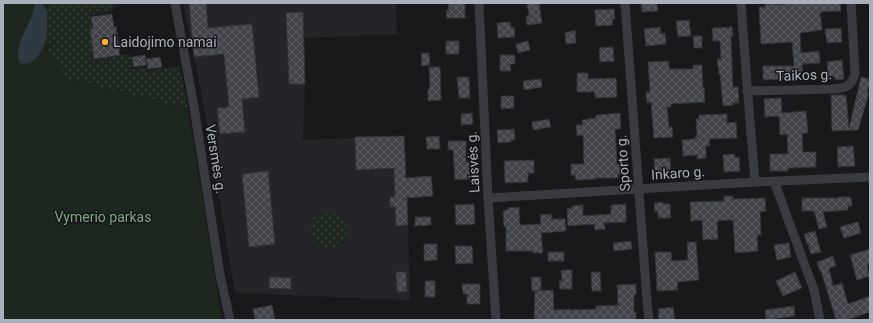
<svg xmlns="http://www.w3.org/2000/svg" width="873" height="323" font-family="Roboto,sans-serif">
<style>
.built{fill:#252529}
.grass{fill:url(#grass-dots)}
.park{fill:#1e271f}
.water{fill:#2e3941}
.building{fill:url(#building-cross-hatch);stroke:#333338}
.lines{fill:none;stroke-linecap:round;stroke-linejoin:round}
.street{stroke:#3a3b41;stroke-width:9}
.poi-dot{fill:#feae2f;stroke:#141417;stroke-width:1.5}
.labels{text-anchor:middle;stroke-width:3;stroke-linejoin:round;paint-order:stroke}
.poi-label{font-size:14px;fill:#abb1bc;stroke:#141417;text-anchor:start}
.street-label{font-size:14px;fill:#abb1bc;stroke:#141417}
.park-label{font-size:14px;fill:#81a881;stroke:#141417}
</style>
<defs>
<pattern id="grass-dots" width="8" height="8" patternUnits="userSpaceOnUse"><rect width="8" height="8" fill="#1e271f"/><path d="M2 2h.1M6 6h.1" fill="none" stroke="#3c443e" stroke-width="1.8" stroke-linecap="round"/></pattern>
<pattern id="building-cross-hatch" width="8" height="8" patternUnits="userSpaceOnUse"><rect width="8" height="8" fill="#434449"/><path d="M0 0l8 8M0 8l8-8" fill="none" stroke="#5b5d61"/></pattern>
</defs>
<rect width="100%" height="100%" fill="#19191c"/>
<path class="built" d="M 183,3 L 396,3 L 397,34 L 304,38 L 305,84 L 303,140 L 404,136 L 408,225 L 410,300 L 235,293 L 205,111 Z"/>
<path class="grass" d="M 47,3 L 120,3 L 114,8 L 111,12 L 91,15 L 93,29 L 90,30 L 94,59 L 131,54 L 133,69 L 146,67 L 147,71 L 180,66 L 188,109 L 87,84 L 66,78 L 50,53 L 48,47 L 46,39 L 48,24 L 48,10 Z
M310 230a19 19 0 1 1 38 0a19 19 0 1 1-38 0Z"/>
<path class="park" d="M 4,3 L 47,3 L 48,10 L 48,24 L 46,39 L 48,47 L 50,53 L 66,78 L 87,84 L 188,109 L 222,320 L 3,320 L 3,6 Z"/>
<path class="water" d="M 35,3 L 41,3 C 43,5 45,8 47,10 C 48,13 47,17 47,20 C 47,25 47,30 47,35 C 44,48 35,68 20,63 C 13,46 27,31 32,15 C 33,11 34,7 35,3 Z"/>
<path class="building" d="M 189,3 L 206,3 L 208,28 L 252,24 L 259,97 L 242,99 L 245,132 L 220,134 L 217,108 L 229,107 L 224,54 L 194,57 Z
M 465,3 L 465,18 L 447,18 L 446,10 L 449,10 L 448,4 Z
M 527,3 L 539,3 L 542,23 L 527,25 L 526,16 L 529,16 Z
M 641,3 L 657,3 L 658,11 L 642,12 Z
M 794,3 L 840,3 L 841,11 L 820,12 L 822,30 L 800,33 L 801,53 L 819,51 L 820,63 L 802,64 L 803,76 L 785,77 L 785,79 L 763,80 L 763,66 L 794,66 L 792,42 L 761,44 L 759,7 L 765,7 L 765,4 L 775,4 L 775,5 Z
M 614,9 L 615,19 L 612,19 L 613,25 L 596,26 L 595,10 Z
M 303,12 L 305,84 L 289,84 L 286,13 Z
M 112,14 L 114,27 L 116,27 L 120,55 L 94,59 L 90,29 L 93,29 L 91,17 Z
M 689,20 L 691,36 L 678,37 L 676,21 Z
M 510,22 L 511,27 L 514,27 L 515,37 L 498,38 L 497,23 Z
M 660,27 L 661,34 L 665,33 L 666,44 L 646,46 L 644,29 Z
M 732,27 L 733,36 L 731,36 L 731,41 L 733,87 L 738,87 L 739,103 L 734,103 L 734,105 L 723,106 L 720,74 L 719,74 L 717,59 L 721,59 L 720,41 L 713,41 L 712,28 Z
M 841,28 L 842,42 L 827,43 L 825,29 Z
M 575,30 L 576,43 L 566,44 L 565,33 Z
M 693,36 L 702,36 L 702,48 L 694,48 Z
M 446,41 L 459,41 L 459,54 L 446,54 Z
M 528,41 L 530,50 L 518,53 L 516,44 Z
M 613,47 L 614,61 L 600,62 L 599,50 L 600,50 L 600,48 Z
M 421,53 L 429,53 L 430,65 L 422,66 Z
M 145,55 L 146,65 L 134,67 L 132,57 Z
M 500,55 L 515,55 L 515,64 L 510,64 L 511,71 L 500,71 Z
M 160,57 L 162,67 L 148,69 L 146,59 Z
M 842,60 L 844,79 L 835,80 L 835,76 L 828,77 L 827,62 Z
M 669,61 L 669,69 L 693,69 L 693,65 L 702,65 L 703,88 L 704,88 L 705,102 L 671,104 L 671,107 L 667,107 L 669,127 L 672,127 L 673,137 L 654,138 L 651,102 L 647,103 L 646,92 L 650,92 L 648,62 Z
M 429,67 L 440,67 L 441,100 L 428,101 L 428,89 L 430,89 Z
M 577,73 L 588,73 L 588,79 L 616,78 L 617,97 L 595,98 L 595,92 L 577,92 Z
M 457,77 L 469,77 L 470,98 L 459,98 Z
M 861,77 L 870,79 L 870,82 L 867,92 L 869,93 L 858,130 L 832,131 L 831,95 L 846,95 L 849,128 Z
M 541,79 L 542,87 L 524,90 L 523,81 Z
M 501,96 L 514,96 L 514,108 L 501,109 Z
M 781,98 L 782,113 L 806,111 L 808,133 L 802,133 L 803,152 L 816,152 L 816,167 L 788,168 L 788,171 L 770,171 L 770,154 L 788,154 L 787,134 L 780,135 L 779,116 L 765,117 L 764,99 Z
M 472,113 L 473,124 L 461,125 L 461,114 Z
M 620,113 L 621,129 L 615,129 L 617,164 L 622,164 L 622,174 L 618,174 L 618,178 L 596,178 L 596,179 L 576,180 L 575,175 L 571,176 L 571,164 L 584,164 L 583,135 L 577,136 L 576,125 L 583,125 L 582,120 L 596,118 L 596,115 Z
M 727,114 L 727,123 L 736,122 L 737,138 L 709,139 L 710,146 L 706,146 L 706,158 L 697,159 L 697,155 L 683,156 L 682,140 L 695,139 L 695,137 L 697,137 L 696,119 L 699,119 L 699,115 Z
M 549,119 L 551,127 L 533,130 L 532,122 Z
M 514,129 L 515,140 L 511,140 L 511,142 L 498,143 L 497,130 Z
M 404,136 L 406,178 L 431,176 L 433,196 L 407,198 L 408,225 L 396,226 L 395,207 L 390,207 L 390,197 L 395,197 L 394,168 L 356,170 L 355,137 Z
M 439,136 L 440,149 L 427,149 L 426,137 Z
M 448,141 L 466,141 L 466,162 L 469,162 L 470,179 L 455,180 L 453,150 L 448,150 Z
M 853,146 L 855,166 L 838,167 L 837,147 Z
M 735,154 L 735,158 L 739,157 L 740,171 L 724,172 L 723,155 Z
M 670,158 L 671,174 L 655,175 L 654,159 Z
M 534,160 L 534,173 L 528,173 L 528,182 L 505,183 L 504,161 Z
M 268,171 L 275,244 L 249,247 L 242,174 Z
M 724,196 L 733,196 L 733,199 L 765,198 L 766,211 L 760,212 L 761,235 L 757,235 L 758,251 L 735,253 L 733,220 L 717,221 L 718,239 L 703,240 L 702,220 L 691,221 L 690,202 L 724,201 Z
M 838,197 L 851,197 L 852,206 L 848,206 L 848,210 L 823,212 L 827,227 L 819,229 L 814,211 L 802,211 L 802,198 L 838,198 Z
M 663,202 L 663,204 L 670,204 L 671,218 L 658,218 L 658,212 L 655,212 L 654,203 Z
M 474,204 L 475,224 L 456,225 L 455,205 Z
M 626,204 L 626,222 L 604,223 L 605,229 L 595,230 L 594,224 L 568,226 L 567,209 L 572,208 L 572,206 L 583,205 L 583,216 L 611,214 L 611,205 Z
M 519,207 L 520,225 L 541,224 L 540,215 L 551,214 L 552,219 L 565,219 L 566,231 L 541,233 L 543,253 L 533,253 L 533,251 L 506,251 L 506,226 L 504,227 L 503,211 L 508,210 L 508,208 Z
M 415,217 L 431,217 L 431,225 L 415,226 Z
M 858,222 L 861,233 L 844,238 L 840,227 Z
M 815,231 L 821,252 L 811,254 L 808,244 L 807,244 L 804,234 Z
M 631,241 L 632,249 L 614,251 L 613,243 Z
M 687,242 L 696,242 L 699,280 L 677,282 L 678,290 L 657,291 L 655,252 L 671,252 L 672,261 L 688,260 Z
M 789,243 L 791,257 L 777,260 L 774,245 Z
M 424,244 L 437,244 L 437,260 L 424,261 Z
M 455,246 L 472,246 L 473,263 L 456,264 Z
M 870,249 L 870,264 L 867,265 L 870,276 L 857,280 L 850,255 Z
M 548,252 L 564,252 L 564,261 L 548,261 Z
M 833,256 L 836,266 L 829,268 L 833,286 L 842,283 L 848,304 L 870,296 L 870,312 L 847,320 L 836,320 L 821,271 L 820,271 L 817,262 Z
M 561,270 L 572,270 L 572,289 L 560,289 L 559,281 L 562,281 Z
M 396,272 L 406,272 L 407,291 L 397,292 Z
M 591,272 L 600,272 L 601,291 L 592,291 Z
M 795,272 L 802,288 L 783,296 L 776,281 Z
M 270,277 L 291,278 L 291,289 L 269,288 Z
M 531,277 L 541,277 L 541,290 L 532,291 Z
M 425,281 L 435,281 L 435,297 L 425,297 Z
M 462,284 L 480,284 L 480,304 L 467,304 L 467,294 L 463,294 Z
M 636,284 L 636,294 L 634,295 L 634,312 L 636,312 L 636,320 L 534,320 L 535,291 L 553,290 L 554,310 L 570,309 L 570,310 L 596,309 L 596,306 L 618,305 L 617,285 Z
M 272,305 L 275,320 L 255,320 L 253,309 Z
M 794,306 L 795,316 L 766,320 L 765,310 Z
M 673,307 L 675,320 L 659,320 L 658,309 Z"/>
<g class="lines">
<path class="street" d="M 175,3 L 194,107 L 220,275 L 230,320
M 479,3 L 488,198 L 496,320
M 625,3 L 647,301 L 649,320
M 741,3 L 747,84 L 755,182
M 747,91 L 833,89 C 845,88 852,87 855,73 L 851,3
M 774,181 L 814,290 L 820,320
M 488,198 L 755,182 L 870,177"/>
</g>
<circle class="poi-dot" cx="105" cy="42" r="4"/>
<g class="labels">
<g class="poi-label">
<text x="113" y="47">Laidojimo namai</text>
</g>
<g class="street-label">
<text transform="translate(804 75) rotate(-2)" y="5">Taikos g.</text>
<text transform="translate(216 159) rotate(81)" y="5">Versmės g.</text>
<text transform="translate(473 162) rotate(-93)" y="5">Laisvės g.</text>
<text transform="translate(623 163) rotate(-94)" y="5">Sporto g.</text>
<text transform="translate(678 173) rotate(-4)" y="5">Inkaro g.</text>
</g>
<g class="park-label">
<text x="103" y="222">Vymerio parkas</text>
</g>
</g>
<rect width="873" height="323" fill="none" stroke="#abb1bc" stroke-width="8"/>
</svg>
